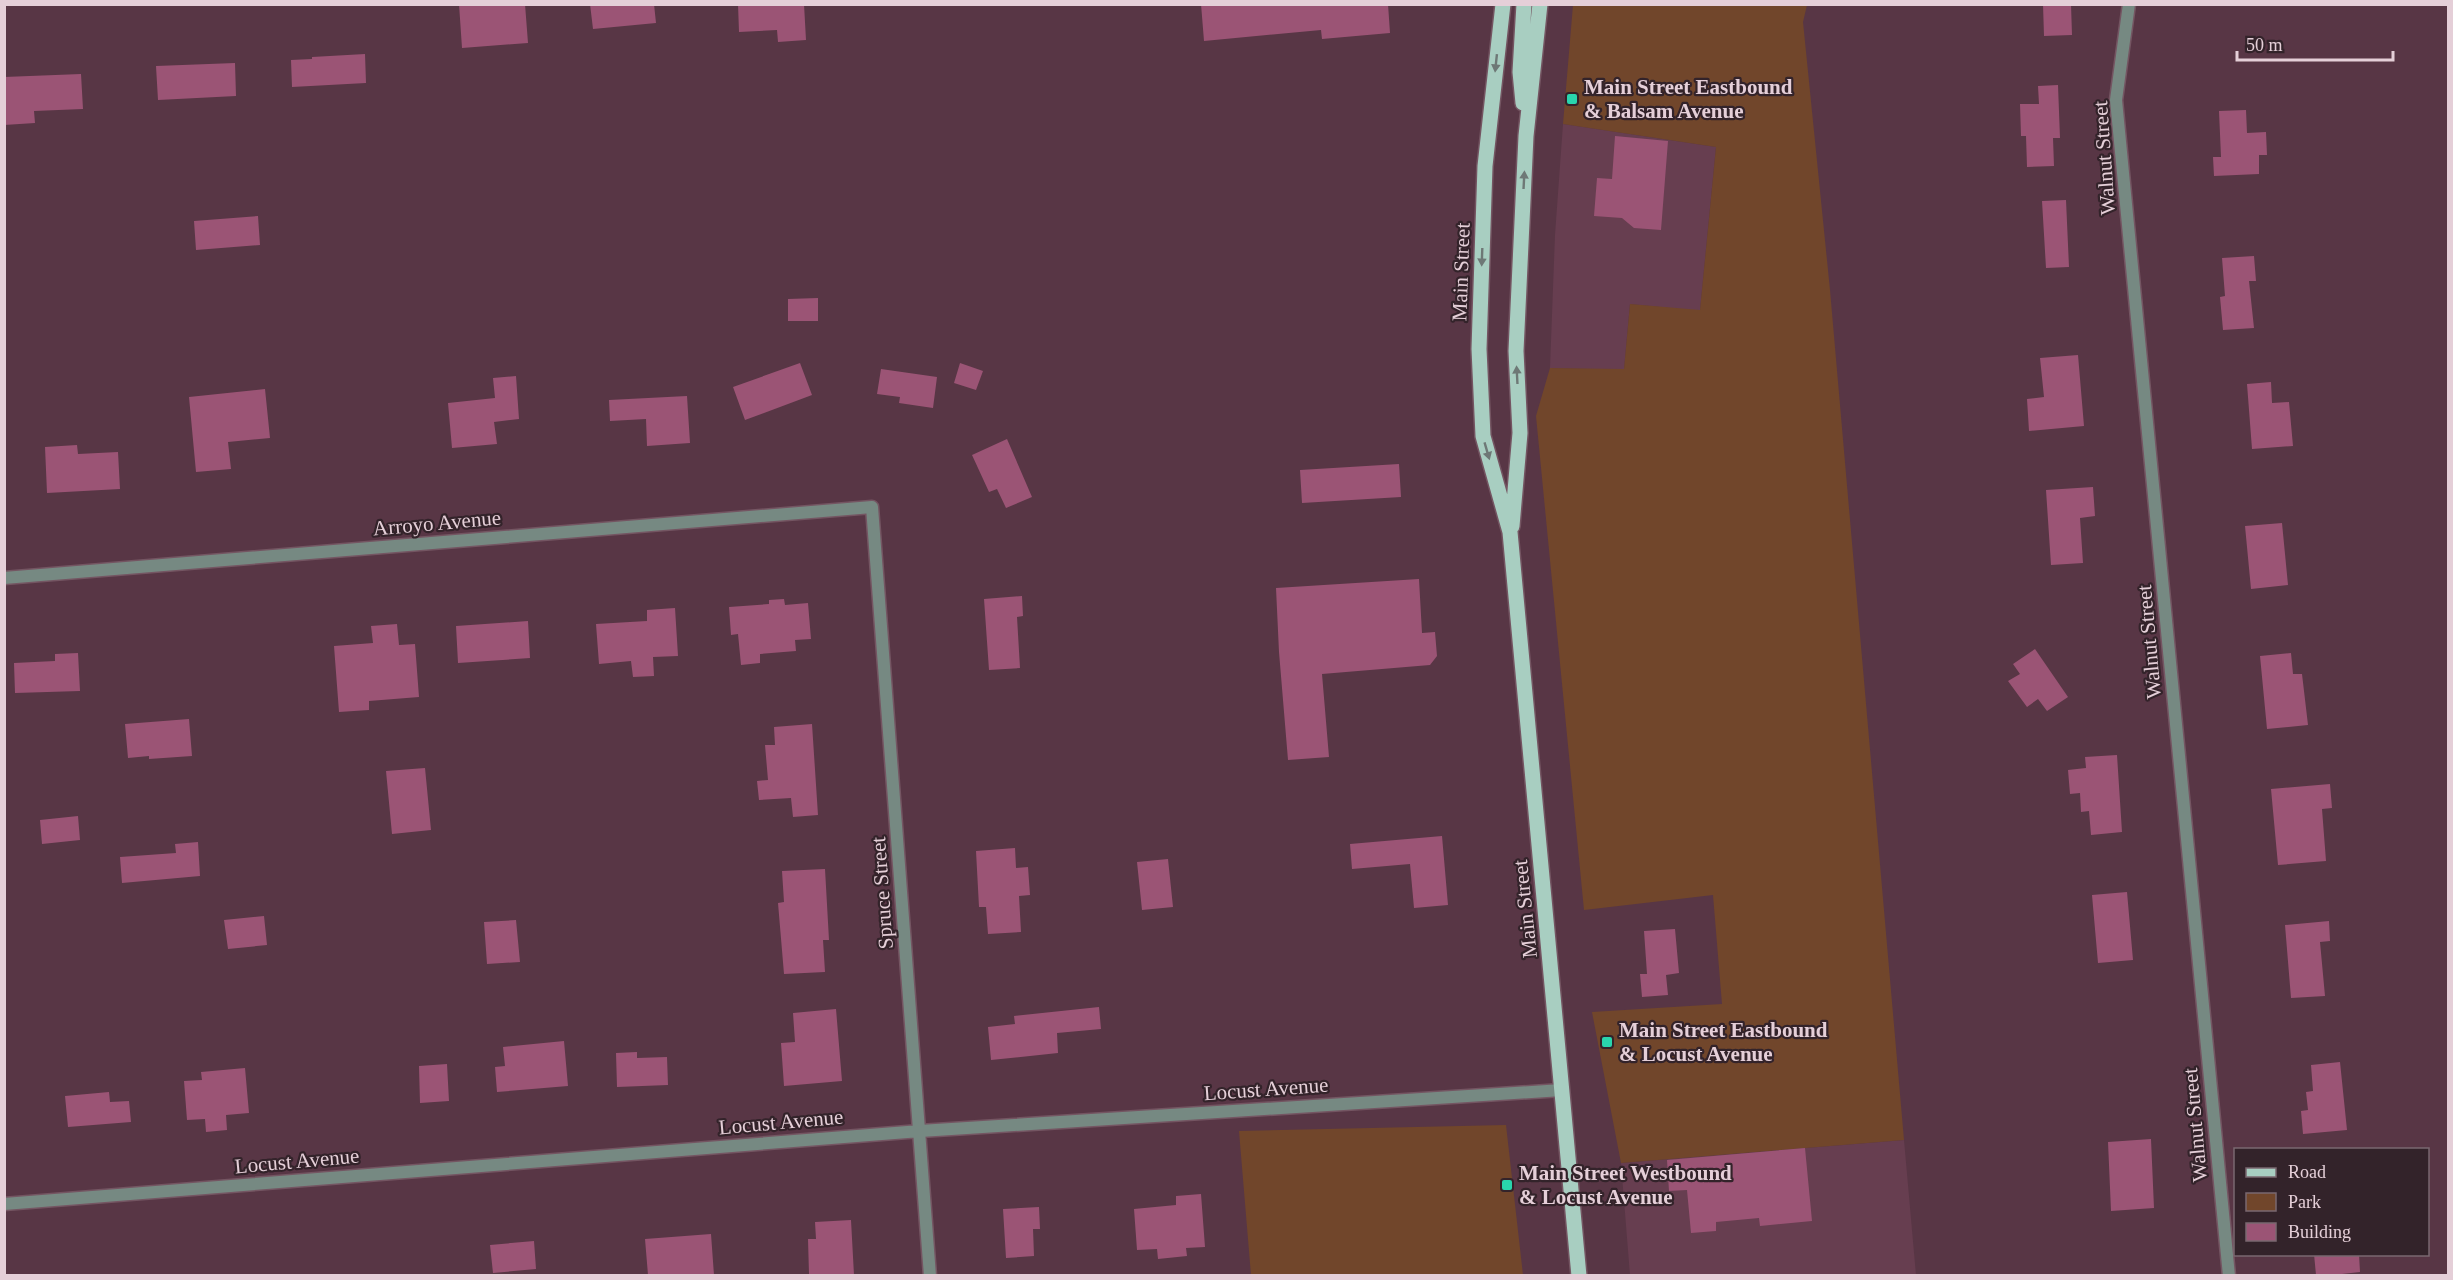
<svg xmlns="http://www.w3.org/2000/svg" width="2453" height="1280" font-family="Georgia,serif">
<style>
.built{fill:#673e50}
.green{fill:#71462b}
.building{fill:#9b5475}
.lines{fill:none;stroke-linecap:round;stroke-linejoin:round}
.street-casing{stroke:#745562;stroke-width:15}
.primary-casing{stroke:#745562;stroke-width:18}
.street{stroke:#768982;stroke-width:12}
.primary{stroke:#a8cec1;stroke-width:15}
.oneway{fill:#6e7876}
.poi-dot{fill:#29d5ad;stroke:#33232a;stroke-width:2}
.labels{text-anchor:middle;stroke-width:4.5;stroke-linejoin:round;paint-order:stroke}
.poi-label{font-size:21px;font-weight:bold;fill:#e5cfd8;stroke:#33232a;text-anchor:start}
.street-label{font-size:21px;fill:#e5cfd8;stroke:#33232a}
</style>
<rect width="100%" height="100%" fill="#583645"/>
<path class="built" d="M 1563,124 L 1716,147 L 1700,311 L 1630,304 L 1624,370 L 1550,368 L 1555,235 Z
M 1904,1140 L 1916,1275 L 1630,1275 L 1621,1163 Z"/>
<path class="green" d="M 1573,5 L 1807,5 L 1803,22 L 1830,290 L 1904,1140 L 1621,1163 L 1592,1012 L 1722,1004 L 1713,895 L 1584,910 L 1536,416 L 1550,368 L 1624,369 L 1630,304 L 1700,310 L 1716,147 L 1563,124 Z
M 1506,1125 L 1523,1275 L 1251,1275 L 1239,1131 Z"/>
<path class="building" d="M 459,4 L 525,4 L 528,43 L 462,48 Z
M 590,4 L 654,4 L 656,23 L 593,29 Z
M 738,4 L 804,4 L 806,40 L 778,42 L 777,30 L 739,32 Z
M 1201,4 L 1388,4 L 1390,33 L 1322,39 L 1321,30 L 1204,41 Z
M 2043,4 L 2071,4 L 2072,35 L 2044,36 Z
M 365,54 L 366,83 L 292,87 L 291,60 L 312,59 L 312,57 Z
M 235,63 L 236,96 L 158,100 L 156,66 Z
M 81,74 L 83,109 L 34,111 L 35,123 L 4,125 L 4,77 Z
M 2058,85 L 2060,138 L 2053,138 L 2054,166 L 2027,167 L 2026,136 L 2021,136 L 2020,104 L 2039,104 L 2038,86 Z
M 2246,110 L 2247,133 L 2266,132 L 2267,155 L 2259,155 L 2259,174 L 2214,176 L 2213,157 L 2221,157 L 2219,111 Z
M 1615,136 L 1668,141 L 1661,230 L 1634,228 L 1622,218 L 1594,216 L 1597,178 L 1612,179 Z
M 2066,200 L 2069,267 L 2046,268 L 2042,201 Z
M 258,216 L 260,245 L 196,250 L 194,221 Z
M 2254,256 L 2256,281 L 2249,281 L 2254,328 L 2223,330 L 2220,297 L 2225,296 L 2222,258 Z
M 818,298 L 818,321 L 788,321 L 788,299 Z
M 2078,355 L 2084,426 L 2029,431 L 2027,399 L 2044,397 L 2040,358 Z
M 800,363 L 812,395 L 745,420 L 733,387 Z
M 960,363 L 983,371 L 976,390 L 954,383 Z
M 881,369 L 937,377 L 933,408 L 899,403 L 900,397 L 877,394 Z
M 516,376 L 519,419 L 494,422 L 497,444 L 452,448 L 448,403 L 495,398 L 493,378 Z
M 2271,382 L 2272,403 L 2289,402 L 2293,446 L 2252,449 L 2247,384 Z
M 265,389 L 270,438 L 228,442 L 231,469 L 196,472 L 189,397 Z
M 687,396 L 690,443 L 647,446 L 646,419 L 610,421 L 609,400 Z
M 1007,439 L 1032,497 L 1006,508 L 997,489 L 989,492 L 972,455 Z
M 77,445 L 78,454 L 118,452 L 120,489 L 47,493 L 45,447 Z
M 1399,464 L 1401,497 L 1302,503 L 1300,470 Z
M 2093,487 L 2095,516 L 2080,518 L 2083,563 L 2051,565 L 2046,490 Z
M 2282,523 L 2288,585 L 2251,589 L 2245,526 Z
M 1419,579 L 1422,633 L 1435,632 L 1437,656 L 1430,665 L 1322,674 L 1329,757 L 1288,760 L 1279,652 L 1276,588 Z
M 1022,596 L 1023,616 L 1017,617 L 1020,668 L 989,670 L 984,599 Z
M 784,599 L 785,605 L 808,603 L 811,639 L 795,640 L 796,651 L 760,654 L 760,663 L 741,665 L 738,634 L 731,635 L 729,607 L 769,604 L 769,600 Z
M 675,608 L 678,656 L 653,657 L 654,676 L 633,677 L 631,661 L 599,664 L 596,624 L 647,621 L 647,610 Z
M 528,621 L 530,658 L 458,663 L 456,626 Z
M 397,624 L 399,645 L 415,644 L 419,697 L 369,701 L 369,710 L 339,712 L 334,646 L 373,643 L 371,626 Z
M 2035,649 L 2068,697 L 2047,711 L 2038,699 L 2027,707 L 2008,681 L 2020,674 L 2013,664 Z
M 78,653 L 80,691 L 15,693 L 14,663 L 55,661 L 55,654 Z
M 2291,653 L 2293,674 L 2302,674 L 2308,725 L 2267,729 L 2260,656 Z
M 189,719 L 192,756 L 149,759 L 149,756 L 128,758 L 125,724 Z
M 812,724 L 818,815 L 793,817 L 791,798 L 759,800 L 757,781 L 768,780 L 765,745 L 775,745 L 774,727 Z
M 2117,755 L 2122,832 L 2091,835 L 2089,811 L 2081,812 L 2080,793 L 2070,794 L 2068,770 L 2086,768 L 2085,757 Z
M 425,768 L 431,830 L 392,834 L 386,771 Z
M 2330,784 L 2332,808 L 2322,809 L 2326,861 L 2278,865 L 2271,789 Z
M 78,816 L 80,840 L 42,844 L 40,820 Z
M 1442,836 L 1448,905 L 1414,908 L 1410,864 L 1352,869 L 1350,844 Z
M 198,842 L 200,876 L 122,883 L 120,857 L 176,853 L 175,844 Z
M 1015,848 L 1016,868 L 1028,867 L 1030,895 L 1019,896 L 1021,932 L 988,934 L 986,907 L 979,907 L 976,851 Z
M 1168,859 L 1173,907 L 1142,910 L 1137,862 Z
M 825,869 L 829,940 L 823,940 L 825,972 L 784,974 L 778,903 L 784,902 L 782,871 Z
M 2127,892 L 2133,960 L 2098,963 L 2092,895 Z
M 264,916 L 267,945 L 228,949 L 224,920 Z
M 516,920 L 520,962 L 487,964 L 484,922 Z
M 2329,921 L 2330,941 L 2320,942 L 2325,996 L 2291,998 L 2285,925 Z
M 1675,929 L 1679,973 L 1666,975 L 1668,995 L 1642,997 L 1640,974 L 1647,974 L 1644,931 Z
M 1099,1007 L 1101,1029 L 1057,1033 L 1058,1053 L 991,1060 L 988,1027 L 1015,1024 L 1014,1016 Z
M 836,1009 L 842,1081 L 784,1086 L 781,1043 L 795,1042 L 793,1013 Z
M 564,1041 L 568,1086 L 497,1092 L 495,1067 L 505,1066 L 503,1047 Z
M 637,1052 L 637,1058 L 667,1057 L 668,1085 L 617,1087 L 616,1053 Z
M 2340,1062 L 2347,1130 L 2303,1134 L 2301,1111 L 2308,1110 L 2306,1092 L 2313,1091 L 2311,1065 Z
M 447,1064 L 449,1101 L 420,1103 L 419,1066 Z
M 245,1068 L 249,1113 L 226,1115 L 227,1130 L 206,1132 L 205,1119 L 187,1120 L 184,1081 L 202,1080 L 201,1072 Z
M 109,1092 L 110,1102 L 129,1101 L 131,1122 L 68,1127 L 65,1096 Z
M 2151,1139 L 2154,1208 L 2111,1211 L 2108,1142 Z
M 1805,1148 L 1812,1221 L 1760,1226 L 1759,1218 L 1716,1222 L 1716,1231 L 1691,1233 L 1687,1190 L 1669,1191 L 1667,1160 Z
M 1201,1194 L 1205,1247 L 1186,1248 L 1187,1256 L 1158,1259 L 1157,1249 L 1137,1250 L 1134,1209 L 1176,1205 L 1176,1196 Z
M 1039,1207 L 1040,1229 L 1033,1229 L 1034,1256 L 1006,1258 L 1003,1209 Z
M 851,1220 L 854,1275 L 809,1274 L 808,1239 L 816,1239 L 815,1222 Z
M 711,1234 L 714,1275 L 648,1275 L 645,1239 Z
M 534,1241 L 536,1269 L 493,1273 L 490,1245 Z
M 2314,1254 L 2359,1254 L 2360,1272 L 2342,1274 L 2342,1275 L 2316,1275 Z"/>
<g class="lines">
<g class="street-casing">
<path id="street" d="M 2129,4 L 2116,100 L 2229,1276
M 4,578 L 872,507 L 930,1276
M 4,1204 L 920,1131 L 1562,1090"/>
</g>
<g class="primary-casing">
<path id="primary" d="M 1503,4 L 1485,166 L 1479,349 L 1483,436 L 1510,532 L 1579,1276
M 1523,103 L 1520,72 L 1524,4
M 1512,526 L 1520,433 L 1516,351 L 1526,136 L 1540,4"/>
</g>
<use href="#street" class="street"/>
<use href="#primary" class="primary"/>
</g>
<defs><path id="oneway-solid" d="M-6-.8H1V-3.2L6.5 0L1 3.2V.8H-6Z" transform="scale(1.5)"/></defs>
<g class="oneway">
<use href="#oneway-solid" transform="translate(1496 63) rotate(96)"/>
<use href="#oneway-solid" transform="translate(1524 180) rotate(-87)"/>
<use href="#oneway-solid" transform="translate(1482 257) rotate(92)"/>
<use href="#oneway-solid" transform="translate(1517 375) rotate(-93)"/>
<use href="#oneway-solid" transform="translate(1487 451) rotate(74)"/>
</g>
<g class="poi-dot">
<rect x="1566" y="93" width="12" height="12" rx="3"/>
<rect x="1601" y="1036" width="12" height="12" rx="3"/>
<rect x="1501" y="1179" width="12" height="12" rx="3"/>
</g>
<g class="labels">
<g class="poi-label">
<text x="1584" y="94">Main Street Eastbound<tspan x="1584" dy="24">&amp; Balsam Avenue</tspan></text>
<text x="1619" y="1037">Main Street Eastbound<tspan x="1619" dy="24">&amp; Locust Avenue</tspan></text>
<text x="1519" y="1180">Main Street Westbound<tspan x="1519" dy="24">&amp; Locust Avenue</tspan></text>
</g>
<g class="street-label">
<text transform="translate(2104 158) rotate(-94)" y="7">Walnut Street</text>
<text transform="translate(1461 272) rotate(-88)" y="7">Main Street</text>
<text transform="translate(437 523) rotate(-5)" y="7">Arroyo Avenue</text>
<text transform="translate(2149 642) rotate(-95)" y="7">Walnut Street</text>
<text transform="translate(882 893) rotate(-94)" y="7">Spruce Street</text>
<text transform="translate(1525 909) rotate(-96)" y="7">Main Street</text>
<text transform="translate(1266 1089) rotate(-4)" y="7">Locust Avenue</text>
<text transform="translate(781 1122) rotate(-5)" y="7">Locust Avenue</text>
<text transform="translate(2195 1125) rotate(-95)" y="7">Walnut Street</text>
<text transform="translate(297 1161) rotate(-5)" y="7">Locust Avenue</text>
</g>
</g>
<rect width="2453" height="1280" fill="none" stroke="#e5cfd8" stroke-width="12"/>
<rect x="2234" y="1148" width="195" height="108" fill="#33232a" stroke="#7a6870" stroke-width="1.5"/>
<rect x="2246" y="1168" width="30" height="9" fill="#a8cec1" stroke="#7a6870" stroke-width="1.5"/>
<text x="2288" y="1178" font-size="18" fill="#e5cfd8">Road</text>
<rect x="2246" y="1193" width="30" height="18" fill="#71462b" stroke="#7a6870" stroke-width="1.5"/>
<text x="2288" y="1208" font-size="18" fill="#e5cfd8">Park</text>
<rect x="2246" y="1223" width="30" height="18" fill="#9b5475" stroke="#7a6870" stroke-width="1.5"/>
<text x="2288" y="1238" font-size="18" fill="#e5cfd8">Building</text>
<path d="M2237 51v9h156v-9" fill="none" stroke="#e5cfd8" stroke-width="3"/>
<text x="2246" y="51" font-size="18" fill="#e5cfd8" stroke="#33232a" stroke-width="4.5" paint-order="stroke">50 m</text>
</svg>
